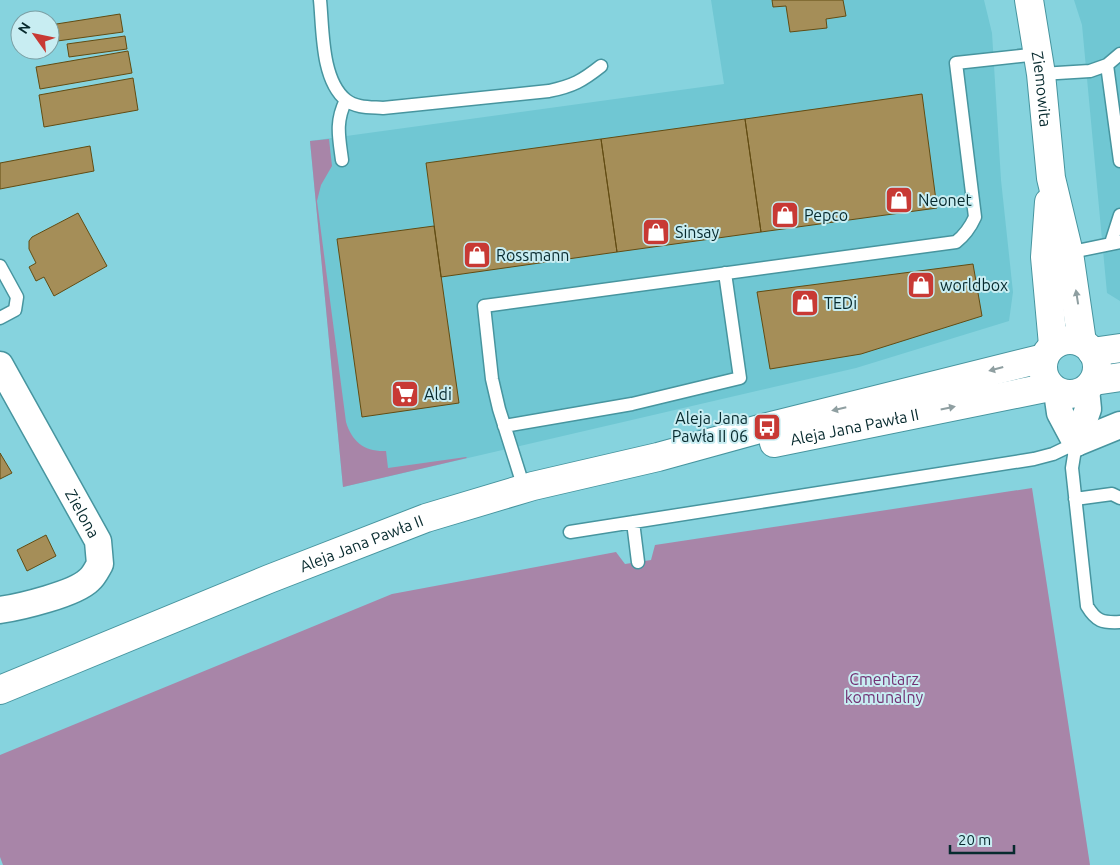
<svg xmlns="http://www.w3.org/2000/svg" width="1120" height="865" font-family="Ubuntu,sans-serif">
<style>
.built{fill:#70c7d3}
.green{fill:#a885a8}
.building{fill:#a58e58;stroke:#624c13}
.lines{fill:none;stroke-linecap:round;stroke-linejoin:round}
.lane-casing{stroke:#47959f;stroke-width:15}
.street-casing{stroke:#47959f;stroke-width:29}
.secondary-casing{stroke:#47959f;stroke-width:30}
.lane{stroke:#fff;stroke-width:12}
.street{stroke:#fff;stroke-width:26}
.secondary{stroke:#fff;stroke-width:28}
.oneway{fill:#8f9fa1}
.labels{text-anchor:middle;stroke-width:4;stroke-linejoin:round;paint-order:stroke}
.street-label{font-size:16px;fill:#072a2e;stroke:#c8edf2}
.poi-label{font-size:16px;fill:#072a2e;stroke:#c8edf2;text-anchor:start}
.park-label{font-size:16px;fill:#723173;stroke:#c8edf2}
</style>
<rect width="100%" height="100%" fill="#86d3de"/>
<path class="built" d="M 711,0 L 984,0 L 992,33 L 1001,180 L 1013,292 L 1009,321 L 856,368 L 343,487 L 310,141 L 724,84 Z
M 1074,0 L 1120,0 L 1120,301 L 1107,293 L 1082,25 Z"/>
<path class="green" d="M 329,139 L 332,166 L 321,185 L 317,201 L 346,422 C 352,442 365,452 386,451 L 388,468 L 466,457 L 467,458 L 343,487 L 310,141 Z
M 1032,488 L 1090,865 L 3,865 L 0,857 L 0,755 L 392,594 L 616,552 L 625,564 L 651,560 L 655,545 Z"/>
<path class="building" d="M 772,0 L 843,0 L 846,16 L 826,19 L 827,28 L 790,32 L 786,6 L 773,7 Z
M 120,14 L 123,32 L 50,42 L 50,25 Z
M 125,36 L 127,49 L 69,57 L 67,44 Z
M 128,51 L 132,73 L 40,89 L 36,67 Z
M 133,78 L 138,110 L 44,127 L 39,95 Z
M 922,94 L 937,208 L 761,232 L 745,119 Z
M 745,119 L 761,232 L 617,252 L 601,139 Z
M 601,139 L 617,252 L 441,277 L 426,163 Z
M 90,146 L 94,171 L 0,189 L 0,163 Z
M 78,213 L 107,266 L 54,296 L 44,277 L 36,281 L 29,267 L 36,263 L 29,249 L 29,241 L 32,237 Z
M 434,226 L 459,403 L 362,417 L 337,239 Z
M 973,264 L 982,316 L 861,354 L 770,369 L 757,292 Z
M 0,453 L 12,473 L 0,479 Z
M 46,535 L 56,556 L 27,571 L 17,550 Z"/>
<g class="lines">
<g class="lane-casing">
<path id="lane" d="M 320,0 C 323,29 321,80 346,100 C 356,108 371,107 383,108 L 549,91 C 573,86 582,81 601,66
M 1107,65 L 1120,161
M 1041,74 L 1090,71 L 1107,65 L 1120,54
M 342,160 C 339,137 335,122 346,100
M 1111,243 L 1120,215
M 1067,253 L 1120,242
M 0,266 L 17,297 L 15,310 L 0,318
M 504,426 L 632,404 L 740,378 L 725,273
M 1076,443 L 1072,468 L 1087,606 C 1096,621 1102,623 1120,622
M 524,488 L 499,409 L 492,379 L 484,306 L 956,242 C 965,235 970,228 975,217 L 956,63 L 1038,54
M 1075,499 L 1112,494 L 1120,498
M 633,522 L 638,562
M 570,532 L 1034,459 L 1053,454 L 1076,443"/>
</g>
<g class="street-casing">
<g id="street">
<path id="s1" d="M 0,365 L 98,541 L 100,564 C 97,569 94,576 89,580 C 75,594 20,607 0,610"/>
<path d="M 1057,392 L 1060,413 L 1076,443"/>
<path d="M 1076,443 L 1088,409 L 1086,389"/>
<path d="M 1076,443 L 1120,425"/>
</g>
</g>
<g class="secondary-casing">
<g id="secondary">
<path id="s2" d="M 1029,0 L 1041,74 L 1051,178 L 1069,253 L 1082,342"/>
<path d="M 1049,202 L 1045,257 L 1053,345"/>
<circle cx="1070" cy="367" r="27"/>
<path d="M 1092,352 L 1120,348"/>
<path d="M 1094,381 L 1120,377"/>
<path id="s3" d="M 774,443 L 1050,387"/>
<path id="s4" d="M 0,690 L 269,579 L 426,518 L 533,486 L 658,457 L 767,427 L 1044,358"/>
</g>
</g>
<use href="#lane" class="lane"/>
<use href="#street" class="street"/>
<use href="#secondary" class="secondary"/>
</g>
<defs><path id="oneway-solid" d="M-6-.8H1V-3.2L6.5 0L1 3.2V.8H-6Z" transform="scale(1.25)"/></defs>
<g class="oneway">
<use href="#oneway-solid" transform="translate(1077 297) rotate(-99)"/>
<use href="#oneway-solid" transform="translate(996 369) rotate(165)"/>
<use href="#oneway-solid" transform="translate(948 408) rotate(-12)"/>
<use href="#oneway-solid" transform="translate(839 409) rotate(167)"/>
</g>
<defs>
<g id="shop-square" transform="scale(1.4375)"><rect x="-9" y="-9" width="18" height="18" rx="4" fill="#c83934" stroke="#c8edf2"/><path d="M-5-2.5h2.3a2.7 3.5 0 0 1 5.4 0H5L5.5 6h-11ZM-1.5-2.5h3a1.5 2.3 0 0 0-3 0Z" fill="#fff"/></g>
<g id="supermarket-square" transform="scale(1.4375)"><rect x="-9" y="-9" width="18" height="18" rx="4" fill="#c83934" stroke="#c8edf2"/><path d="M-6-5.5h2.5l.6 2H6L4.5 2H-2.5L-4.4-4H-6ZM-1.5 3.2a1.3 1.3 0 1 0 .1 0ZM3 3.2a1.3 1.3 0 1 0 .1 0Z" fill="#fff"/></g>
<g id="bus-square" transform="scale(1.4375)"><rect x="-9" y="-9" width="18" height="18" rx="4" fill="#c83934" stroke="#c8edf2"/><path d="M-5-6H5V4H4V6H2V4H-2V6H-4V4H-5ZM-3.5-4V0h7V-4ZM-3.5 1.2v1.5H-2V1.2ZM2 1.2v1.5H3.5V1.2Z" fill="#fff"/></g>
</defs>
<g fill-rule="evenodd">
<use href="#shop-square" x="899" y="200"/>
<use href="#shop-square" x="785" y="215"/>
<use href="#shop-square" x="656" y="232"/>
<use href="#shop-square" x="477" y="255"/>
<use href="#shop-square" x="921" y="285"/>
<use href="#shop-square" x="805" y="303"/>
<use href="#supermarket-square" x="405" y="394"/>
<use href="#bus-square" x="767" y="427"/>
</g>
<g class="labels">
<g class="street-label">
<text dy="6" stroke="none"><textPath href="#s2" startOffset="90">Ziemowita</textPath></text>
<text dy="6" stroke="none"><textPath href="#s3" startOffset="82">Aleja Jana Pawła II</textPath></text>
<text dy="6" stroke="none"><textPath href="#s1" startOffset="170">Zielona</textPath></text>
<text dy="6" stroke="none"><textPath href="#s4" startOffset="390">Aleja Jana Pawła II</textPath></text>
</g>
<g class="poi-label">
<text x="918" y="206">Neonet</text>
<text x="804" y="221">Pepco</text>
<text x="675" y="238">Sinsay</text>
<text x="496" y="261">Rossmann</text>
<text x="940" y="291">worldbox</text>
<text x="824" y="309">TEDi</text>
<text x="424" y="400">Aldi</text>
<text x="748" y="424" text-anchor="end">Aleja Jana<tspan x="748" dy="18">Pawła II 06</tspan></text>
</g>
<g class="park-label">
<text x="884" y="685">Cmentarz<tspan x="884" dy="18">komunalny</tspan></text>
</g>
</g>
<g transform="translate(35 35) rotate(303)"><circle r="24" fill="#c8edf2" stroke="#7b9fa4"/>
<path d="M0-4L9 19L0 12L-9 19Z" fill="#c83934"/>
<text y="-8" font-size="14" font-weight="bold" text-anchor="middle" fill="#072a2e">N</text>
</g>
<path d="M950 845v8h64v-8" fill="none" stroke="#072a2e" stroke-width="2.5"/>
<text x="958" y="845" font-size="15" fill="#072a2e" stroke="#c8edf2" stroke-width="4" paint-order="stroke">20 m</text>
</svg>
